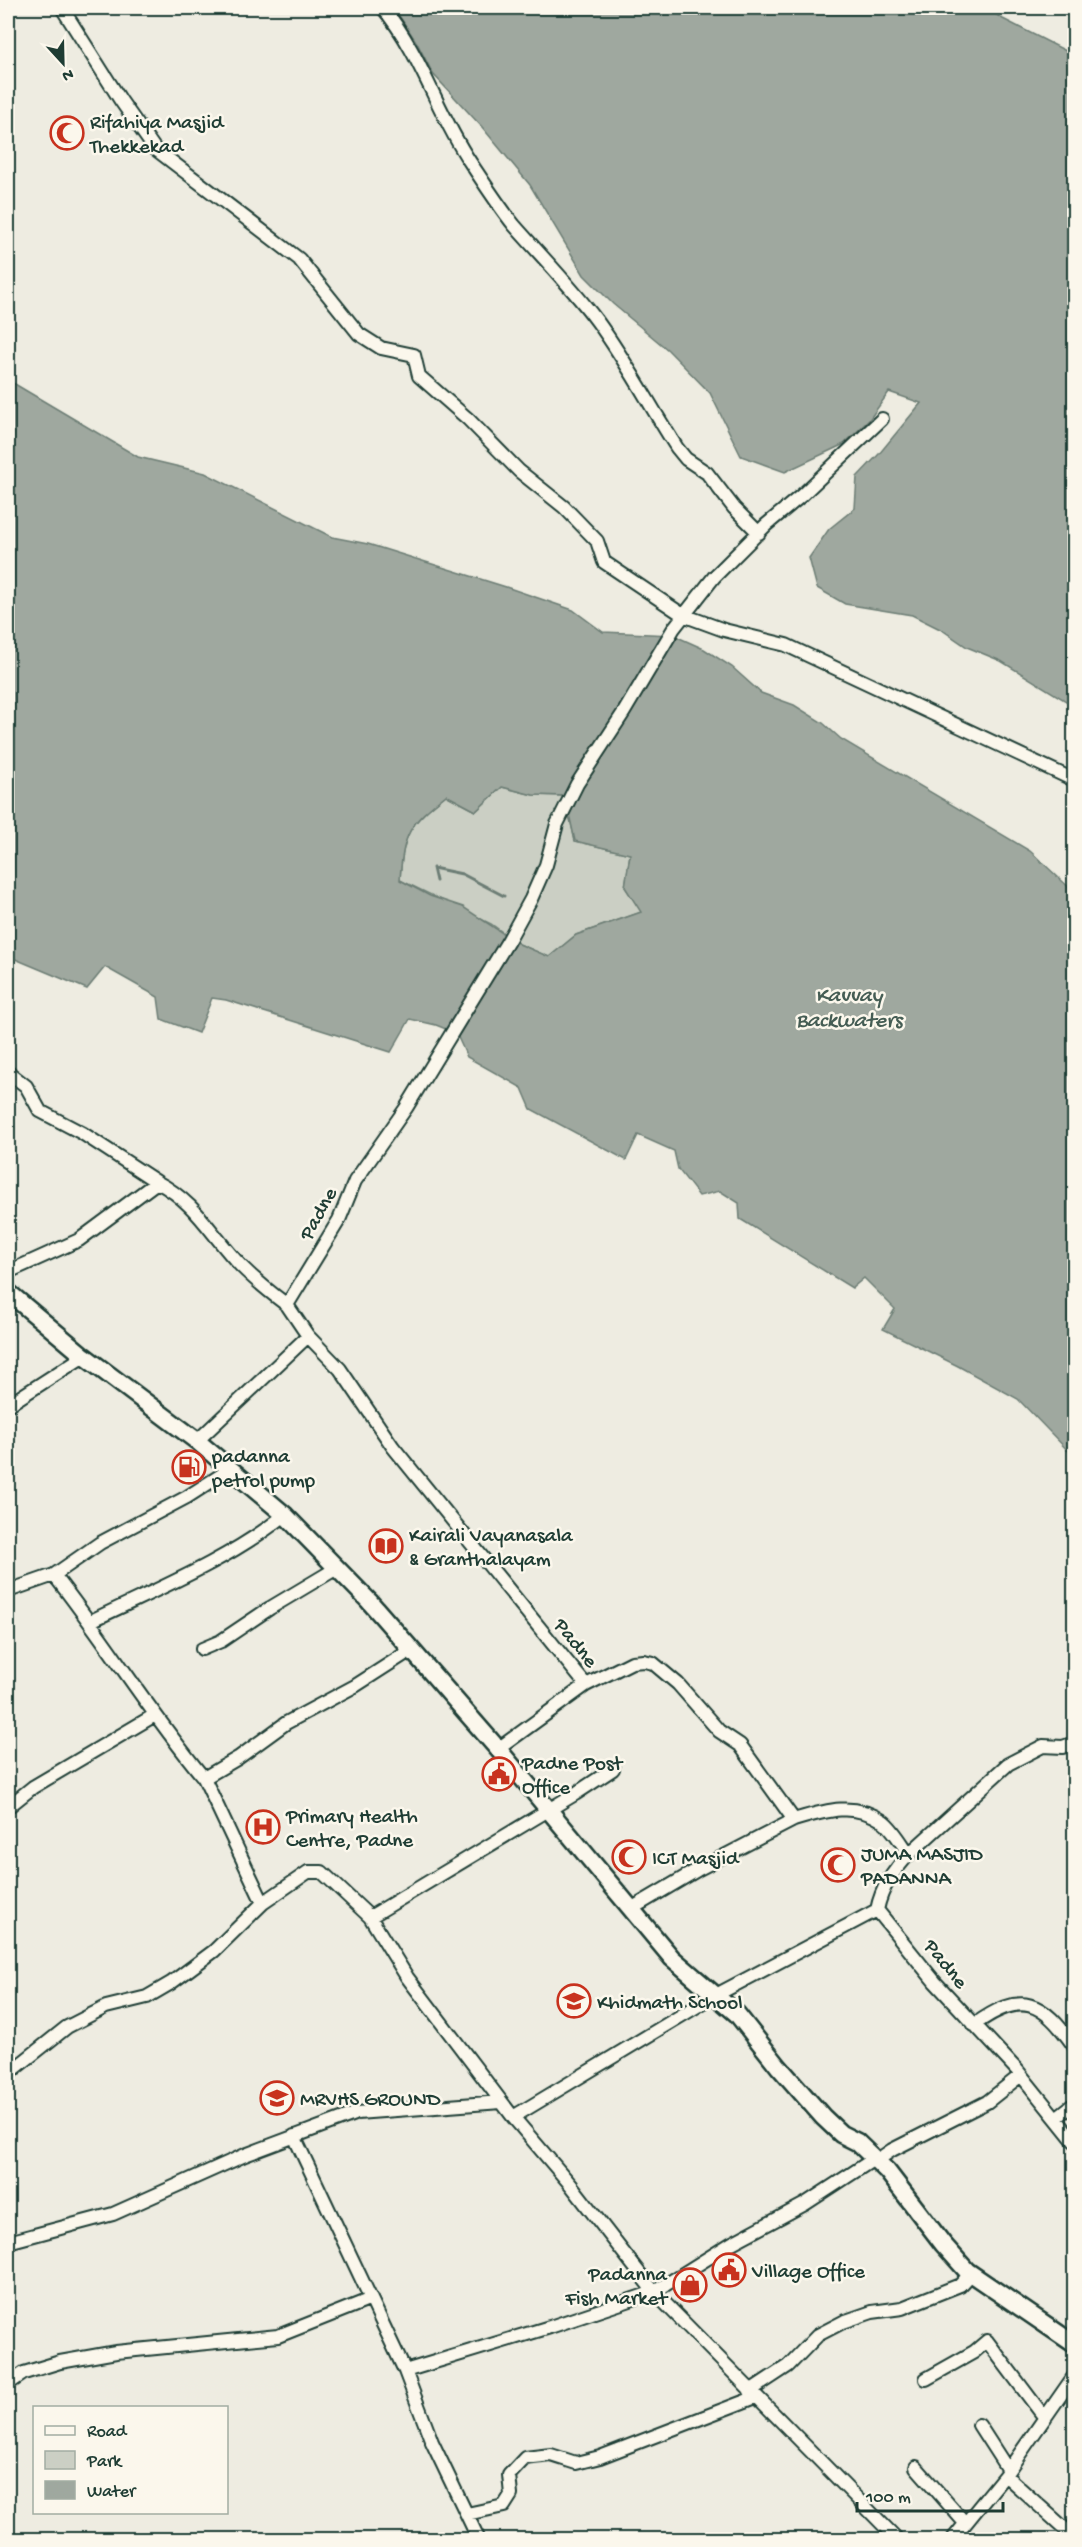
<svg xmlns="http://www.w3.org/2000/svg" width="1082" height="2547" font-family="'Gochi Hand',sans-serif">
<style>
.green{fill:#cbcfc4;stroke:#75867c;stroke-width:1.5}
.water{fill:#9fa89f;stroke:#6c7d74;stroke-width:1.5;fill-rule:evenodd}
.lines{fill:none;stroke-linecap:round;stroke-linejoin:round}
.stream{stroke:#6c7d74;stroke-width:3}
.minor-casing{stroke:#1f3d34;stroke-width:16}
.secondary-casing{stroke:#1f3d34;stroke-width:21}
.minor{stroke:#fbf7ec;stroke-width:12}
.secondary{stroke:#fbf7ec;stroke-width:16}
.labels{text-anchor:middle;stroke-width:5;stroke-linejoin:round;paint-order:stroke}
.poi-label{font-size:21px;fill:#1f3d34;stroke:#fbf7ec;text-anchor:start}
.street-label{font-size:21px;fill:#1f3d34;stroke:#fbf7ec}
.water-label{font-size:22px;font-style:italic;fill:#455d54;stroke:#fbf7ec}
</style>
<rect width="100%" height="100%" fill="#eeece1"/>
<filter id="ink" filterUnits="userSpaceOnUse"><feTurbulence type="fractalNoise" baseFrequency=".0167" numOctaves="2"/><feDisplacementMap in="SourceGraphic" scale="12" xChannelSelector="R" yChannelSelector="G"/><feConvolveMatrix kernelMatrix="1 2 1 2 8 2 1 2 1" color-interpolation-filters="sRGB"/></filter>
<g filter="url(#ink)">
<path class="green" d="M 502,787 L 533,795 L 565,796 L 575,841 L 630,854 L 625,887 L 642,912 L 576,935 L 549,957 L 519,944 L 491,924 L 400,880 C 403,833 409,824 446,795 L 476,811 Z"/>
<path class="water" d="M 394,8 L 986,8 L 1003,19 L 1074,55 L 1074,706 L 1001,661 L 967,647 L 942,630 L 912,615 L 845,604 L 817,588 L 809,558 L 829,529 L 855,508 L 857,477 L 879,454 L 921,403 L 889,392 L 869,420 L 844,444 L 785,472 L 741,456 L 710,393 L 668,350 L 613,304 L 584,275 L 530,185 L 482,127 L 433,74 L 417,43 Z
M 8,380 L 138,457 L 205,473 L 332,537 L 368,544 L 506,587 L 573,610 L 603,632 L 673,635 L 704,649 L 732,667 L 761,693 L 794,705 L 823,723 L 841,739 L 1030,851 L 1074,892 L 1074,1457 L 1018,1399 L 958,1366 L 883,1329 L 895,1309 L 864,1278 L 852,1288 L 740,1219 L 739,1203 L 720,1191 L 699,1196 L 678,1169 L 674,1151 L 638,1135 L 626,1160 L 531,1109 L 522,1088 L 467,1057 L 456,1033 L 436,1025 L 410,1019 L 391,1052 L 226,1000 L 212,998 L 198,1033 L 161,1019 L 158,997 L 105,967 L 87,989 L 8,956 L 8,937 L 13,928 L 8,923 ZM 502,787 L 533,795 L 565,796 L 575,841 L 630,854 L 625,887 L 641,912 L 576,935 L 549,957 L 519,944 L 463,907 L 430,896 L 400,880 C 403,833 409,824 446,795 L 476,811 Z"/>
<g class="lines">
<path class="stream" d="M 436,881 L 433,868 L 462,874 L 504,896"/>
<g class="minor-casing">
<path id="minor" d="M 62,8 L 121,101 L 154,148 L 299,259 L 359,334 L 381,348 L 414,355 L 419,376 L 468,419 L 519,471 L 564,507 L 597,541 L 604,562 L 683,615 L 724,630 L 786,645 L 1074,780
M 383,8 C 421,53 437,113 470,162 C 484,183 498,205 514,225 C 542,257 572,287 597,321 C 627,362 650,406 677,448 L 686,459 L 707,473 L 734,508 L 759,533
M 882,419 L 802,495 L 766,525 L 714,577 L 674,628 L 624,712 L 577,784 L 557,824 L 546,865 L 531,899 L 508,941 L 406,1108 L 355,1181 L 339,1220 L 287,1305 L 308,1336 L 340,1369 L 393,1447 L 586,1685 L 632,1662 L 644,1661 L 653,1663 L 678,1684 L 719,1731 L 740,1745 L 794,1820 C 824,1811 854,1801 883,1821 C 893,1828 902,1844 909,1854 C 893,1872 882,1886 877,1910 L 935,1982 L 1017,2070 L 1074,2141
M 8,1072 L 26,1086 L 40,1111 L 82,1133 L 157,1182
M 8,1272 L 79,1240 L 157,1182 C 197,1203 211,1235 241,1266 C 255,1280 271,1293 287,1305
M 8,1405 L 84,1356
M 197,1441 L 308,1336
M 54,1575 L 100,1543 L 187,1497 L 229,1470
M 8,1591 L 54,1575 C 106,1641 150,1713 204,1778
M 91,1621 C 157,1589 227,1561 285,1515
M 202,1649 L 221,1641 L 270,1608 L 337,1568
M 498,1749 L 586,1685
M 8,1807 L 33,1787 L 155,1715
M 909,1854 L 1008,1764 L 1043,1746 L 1063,1747 L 1074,1743
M 263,1903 L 204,1778 L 238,1758 L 286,1723 L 355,1686 L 411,1650
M 631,1909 L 697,1870 L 794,1820
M 370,1917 L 575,1794 L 613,1769
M 974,2025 C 1022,1990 1042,2001 1074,2046
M 8,2074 L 67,2027 L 106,2007 L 147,1997 L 171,1983 L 214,1951 L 263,1903 L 308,1872 L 322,1872 L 370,1917 L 407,1977 L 513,2117 L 571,2185 L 654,2292 L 898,2540
M 513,2117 L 714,1996 L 877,1910
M 1056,2118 L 1074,2104
M 294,2136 L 405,2371 L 432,2442 L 479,2540
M 876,2161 L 892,2150 L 987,2102 L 1021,2075
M 8,2242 L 113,2214 L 245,2155 L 357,2113 L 501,2102
M 405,2371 L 550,2327 L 654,2292 L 732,2243 L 805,2204 L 874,2159
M 926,2379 L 974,2352 L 987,2341 L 1045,2418
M 8,2384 L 24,2373 L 60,2362 L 116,2352 L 278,2336 L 371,2299
M 750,2391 L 788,2366 L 818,2335 L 843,2322 L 872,2312 L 902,2308 L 960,2285 L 971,2273
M 979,2425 L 1008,2470
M 916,2467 L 965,2523
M 1005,2475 L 1074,2537
M 467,2514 L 504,2506 L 511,2495 L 509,2475 L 525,2458 L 551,2455 L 576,2463 L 600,2457 L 756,2397
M 952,2540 L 1005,2475 L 1074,2376"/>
</g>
<g class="secondary-casing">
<path id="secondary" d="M 8,1292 L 84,1356 L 197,1441 L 285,1515 L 369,1601 L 498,1749 L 672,1958 L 737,2014 L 779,2067 L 823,2117 L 841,2134 L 857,2142 L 887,2171 L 943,2244 L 967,2271 L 1074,2344"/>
</g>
<use href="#minor" class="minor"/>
<use href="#secondary" class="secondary"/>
</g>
</g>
<defs>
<g id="mosque-ring" transform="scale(1.725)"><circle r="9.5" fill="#fbf7ec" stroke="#c8321e" stroke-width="1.5"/><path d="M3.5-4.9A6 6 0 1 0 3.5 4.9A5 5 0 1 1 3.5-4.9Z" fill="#c8321e"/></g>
<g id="fuel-ring" transform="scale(1.725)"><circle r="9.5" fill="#fbf7ec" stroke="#c8321e" stroke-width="1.5"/><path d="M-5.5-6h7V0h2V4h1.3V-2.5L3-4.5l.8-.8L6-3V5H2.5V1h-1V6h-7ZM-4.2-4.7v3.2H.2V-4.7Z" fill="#c8321e"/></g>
<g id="library-ring" transform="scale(1.725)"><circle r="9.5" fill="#fbf7ec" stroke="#c8321e" stroke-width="1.5"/><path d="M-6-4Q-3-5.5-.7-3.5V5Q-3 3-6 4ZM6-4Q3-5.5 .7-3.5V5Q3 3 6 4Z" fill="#c8321e"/></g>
<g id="civic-ring" transform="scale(1.725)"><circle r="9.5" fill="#fbf7ec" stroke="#c8321e" stroke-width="1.5"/><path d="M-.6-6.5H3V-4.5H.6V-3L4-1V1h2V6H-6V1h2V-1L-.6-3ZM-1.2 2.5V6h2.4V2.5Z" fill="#c8321e"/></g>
<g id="hospital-ring" transform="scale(1.725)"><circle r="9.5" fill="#fbf7ec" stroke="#c8321e" stroke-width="1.5"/><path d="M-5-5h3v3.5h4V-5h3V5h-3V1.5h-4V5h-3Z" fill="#c8321e"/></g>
<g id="school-ring" transform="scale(1.725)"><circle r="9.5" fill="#fbf7ec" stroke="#c8321e" stroke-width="1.5"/><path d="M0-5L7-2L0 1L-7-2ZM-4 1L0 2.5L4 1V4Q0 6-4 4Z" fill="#c8321e"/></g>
<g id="shop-ring" transform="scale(1.725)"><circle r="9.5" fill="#fbf7ec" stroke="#c8321e" stroke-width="1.5"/><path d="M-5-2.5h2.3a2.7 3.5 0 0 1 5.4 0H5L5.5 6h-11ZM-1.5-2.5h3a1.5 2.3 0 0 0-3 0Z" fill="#c8321e"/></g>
</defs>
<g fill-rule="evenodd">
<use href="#mosque-ring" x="67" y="133"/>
<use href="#fuel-ring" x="189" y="1467"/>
<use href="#library-ring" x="386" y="1546"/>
<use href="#civic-ring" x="499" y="1774"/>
<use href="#hospital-ring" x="263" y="1827"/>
<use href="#mosque-ring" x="629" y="1857"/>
<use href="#mosque-ring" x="838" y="1865"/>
<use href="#school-ring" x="574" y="2001"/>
<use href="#school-ring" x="277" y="2098"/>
<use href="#civic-ring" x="729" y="2270"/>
<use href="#shop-ring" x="690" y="2285"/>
</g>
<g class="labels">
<g class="poi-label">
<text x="90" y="128">Rifahiya Masjid<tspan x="90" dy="24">Thekkekad</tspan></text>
<text x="212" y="1462">padanna<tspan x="212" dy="24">petrol pump</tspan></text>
<text x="409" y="1541">Kairali Vayanasala<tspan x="409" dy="24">&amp; Granthalayam</tspan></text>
<text x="522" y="1769">Padne Post<tspan x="522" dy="24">Office</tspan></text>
<text x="286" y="1822">Primary Health<tspan x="286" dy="24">Centre, Padne</tspan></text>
<text x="861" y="1860">JUMA MASJID<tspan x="861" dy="24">PADANNA</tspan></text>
<text x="652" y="1864">ICT Masjid</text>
<text x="597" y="2008">Khidmath School</text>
<text x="300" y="2105">MRVHS GROUND</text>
<text x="752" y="2277">Village Office</text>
<text x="667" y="2280" text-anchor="end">Padanna<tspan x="667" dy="24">Fish Market</tspan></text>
</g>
<g class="street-label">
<text transform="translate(317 1213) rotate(-61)" y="7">Padne</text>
<text transform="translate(577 1642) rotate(51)" y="7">Padne</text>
<text transform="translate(947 1963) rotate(51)" y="7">Padne</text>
</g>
<g class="water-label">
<text x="849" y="1001">Kavvay<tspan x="849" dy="25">Backwaters</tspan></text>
</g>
</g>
<rect width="1082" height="2547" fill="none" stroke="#fbf7ec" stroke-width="30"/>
<rect x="15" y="15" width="1052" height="2517" fill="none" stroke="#1f3d34" stroke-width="2" filter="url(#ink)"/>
<rect x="33" y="2406" width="195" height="108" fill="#fbf7ec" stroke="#a3ada2" stroke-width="1.5"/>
<rect x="45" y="2426" width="30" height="9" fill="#fbf7ec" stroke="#a3ada2" stroke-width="1.5"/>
<text x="87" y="2436" font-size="18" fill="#1f3d34">Road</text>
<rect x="45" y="2451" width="30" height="18" fill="#cbcfc4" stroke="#a3ada2" stroke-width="1.5"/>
<text x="87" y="2466" font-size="18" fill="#1f3d34">Park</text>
<rect x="45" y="2481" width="30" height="18" fill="#9fa89f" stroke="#a3ada2" stroke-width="1.5"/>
<text x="87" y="2496" font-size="18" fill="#1f3d34">Water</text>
<g transform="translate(63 63) rotate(158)" stroke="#fbf7ec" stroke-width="4.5" paint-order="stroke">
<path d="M0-4.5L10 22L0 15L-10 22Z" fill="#1f3d34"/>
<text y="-9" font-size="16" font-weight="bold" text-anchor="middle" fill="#1f3d34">N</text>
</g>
<path d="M857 2502v9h146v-9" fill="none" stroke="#1f3d34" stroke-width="3"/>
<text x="866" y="2502" font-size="18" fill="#1f3d34" stroke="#fbf7ec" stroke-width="4.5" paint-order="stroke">100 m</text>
</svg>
